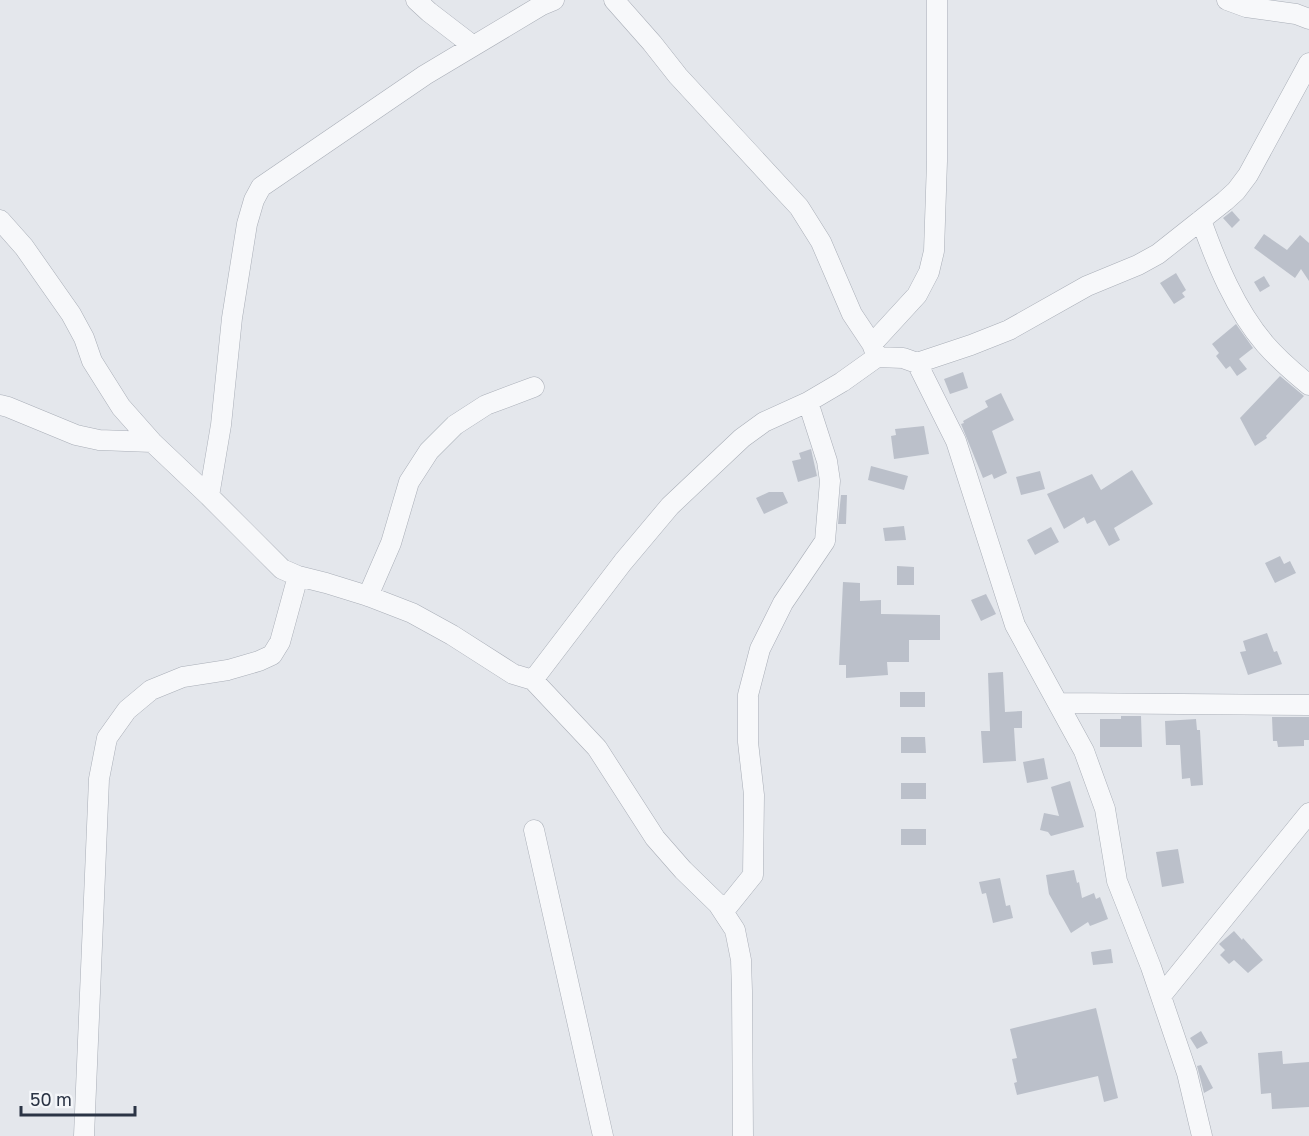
<svg xmlns="http://www.w3.org/2000/svg" width="1309" height="1136" font-family="'Golos Text',sans-serif">
<style>
.building{fill:#bbc0ca}
.lines{fill:none;stroke-linecap:round;stroke-linejoin:round}
.minor-casing{stroke:#a9aeb7;stroke-width:21}
.minor{stroke:#f7f8fa;stroke-width:20}
</style>
<rect width="100%" height="100%" fill="#e4e7ec"/>
<path class="building" d="M 1232,211 L 1240,220 L 1232,228 L 1223,218 Z
M 1264,234 L 1287,250 L 1300,235 L 1309,243 L 1309,281 L 1301,269 L 1295,278 L 1254,248 Z
M 1176,273 L 1186,290 L 1182,293 L 1185,297 L 1174,304 L 1160,283 Z
M 1264,276 L 1270,286 L 1260,292 L 1254,282 Z
M 1236,324 L 1253,348 L 1239,359 L 1247,369 L 1237,376 L 1230,366 L 1226,369 L 1216,356 L 1219,353 L 1212,344 Z
M 963,372 L 968,388 L 950,394 L 944,379 Z
M 1280,376 L 1304,396 L 1266,436 L 1267,438 L 1255,446 L 1240,418 Z
M 1001,393 L 1014,420 L 992,431 L 1007,473 L 994,479 L 992,474 L 983,478 L 961,424 L 964,423 L 963,421 L 988,407 L 985,401 Z
M 924,426 L 929,454 L 894,459 L 891,436 L 896,435 L 895,429 Z
M 811,449 L 817,476 L 798,482 L 792,461 L 801,459 L 799,453 Z
M 871,466 L 908,476 L 904,490 L 868,480 Z
M 1132,470 L 1153,504 L 1114,528 L 1120,540 L 1109,546 L 1095,520 L 1087,524 L 1084,517 L 1064,529 L 1047,494 L 1092,474 L 1101,490 Z
M 1040,471 L 1045,489 L 1021,495 L 1016,477 Z
M 769,492 L 783,492 L 788,503 L 764,514 L 756,498 Z
M 841,495 L 847,495 L 846,524 L 838,524 Z
M 904,526 L 906,540 L 885,541 L 883,528 Z
M 1051,527 L 1059,542 L 1035,555 L 1027,540 Z
M 1280,556 L 1284,564 L 1290,561 L 1296,573 L 1275,583 L 1265,563 Z
M 897,566 L 914,567 L 914,585 L 897,585 Z
M 843,582 L 860,583 L 860,601 L 881,600 L 881,614 L 940,615 L 940,640 L 909,640 L 909,662 L 887,662 L 888,675 L 846,678 L 846,665 L 839,665 Z
M 986,594 L 996,614 L 981,621 L 971,600 Z
M 1267,633 L 1274,652 L 1277,651 L 1282,664 L 1248,675 L 1240,652 L 1246,651 L 1243,641 Z
M 1003,672 L 1005,712 L 1022,711 L 1022,728 L 1014,728 L 1016,761 L 983,763 L 981,731 L 990,731 L 988,673 Z
M 900,692 L 925,692 L 925,707 L 900,707 Z
M 1121,716 L 1141,716 L 1142,747 L 1100,747 L 1100,719 L 1121,719 Z
M 1272,717 L 1309,717 L 1309,740 L 1304,740 L 1304,746 L 1278,747 L 1277,741 L 1273,741 Z
M 1196,719 L 1197,730 L 1200,730 L 1203,785 L 1191,786 L 1190,778 L 1182,779 L 1180,745 L 1166,745 L 1165,721 Z
M 901,737 L 925,737 L 926,753 L 901,753 Z
M 1044,758 L 1048,779 L 1027,783 L 1023,762 Z
M 1070,781 L 1084,827 L 1051,836 L 1048,832 L 1040,830 L 1044,813 L 1059,816 L 1051,787 Z
M 901,783 L 926,783 L 926,799 L 901,799 Z
M 901,829 L 926,829 L 926,845 L 901,845 Z
M 1178,849 L 1184,883 L 1162,887 L 1156,852 Z
M 1074,870 L 1077,883 L 1079,882 L 1082,898 L 1094,893 L 1096,899 L 1100,897 L 1108,919 L 1090,926 L 1088,922 L 1071,933 L 1049,894 L 1046,875 Z
M 1000,878 L 1006,906 L 1010,905 L 1013,918 L 993,923 L 986,893 L 982,894 L 979,882 Z
M 1234,931 L 1242,940 L 1243,938 L 1263,960 L 1248,973 L 1234,960 L 1229,964 L 1220,955 L 1225,950 L 1219,944 Z
M 1111,949 L 1113,963 L 1093,965 L 1091,952 Z
M 1096,1008 L 1118,1098 L 1104,1102 L 1098,1076 L 1017,1095 L 1014,1083 L 1017,1082 L 1012,1059 L 1017,1058 L 1010,1029 Z
M 1201,1031 L 1208,1043 L 1197,1049 L 1190,1038 Z
M 1282,1051 L 1283,1064 L 1309,1062 L 1309,1107 L 1272,1109 L 1271,1093 L 1261,1094 L 1258,1053 Z
M 1201,1065 L 1213,1088 L 1204,1093 L 1197,1066 Z"/>
<g class="lines">
<g class="minor-casing">
<path id="minor" d="M 416,0 L 429,12 L 472,45
M 614,0 L 652,43 L 678,76 L 799,207 L 821,242 L 852,314 L 872,344 L 877,357
M 1227,0 L 1246,7 L 1296,14 L 1309,19
M 0,220 L 24,247 L 71,314 L 84,338 L 92,361 L 121,407 L 152,442 L 209,496 L 282,569 L 298,576 L 326,583 L 368,596 L 412,613 L 452,635 L 513,674 L 533,680 L 597,748 L 655,838 L 683,870 L 718,904 L 735,930 L 741,960 L 742,991 L 743,1136
M 1201,220 C 1216,262 1235,309 1265,344 C 1278,359 1293,372 1309,385
M 872,344 L 917,295 L 929,272 L 934,251 L 937,161 L 937,0
M 917,363 L 956,441 L 1015,625 L 1084,751 L 1105,809 L 1117,881 L 1151,967 L 1187,1073 L 1202,1136
M 0,405 L 8,407 L 76,435 L 99,440 L 152,442
M 209,496 L 221,425 L 232,318 L 247,224 L 254,200 L 261,187 L 425,75 L 542,5 L 554,0
M 368,596 L 391,543 L 409,482 L 429,451 L 455,425 L 486,405 L 534,387
M 533,680 L 623,562 L 670,506 L 742,438 L 764,422 L 808,402 L 842,382 L 877,357 L 903,358 L 917,363 L 971,345 L 1009,330 L 1087,286 L 1138,265 L 1158,254 L 1225,201 L 1236,191 L 1248,175 L 1309,63
M 1059,703 L 1309,705
M 534,830 L 603,1136
M 724,911 L 753,875 L 754,795 L 748,742 L 748,695 L 760,649 L 783,603 L 825,541 L 830,481 L 827,461 L 808,402
M 1161,996 L 1309,813
M 84,1136 L 99,779 L 107,738 L 127,710 L 151,690 L 183,677 L 228,670 L 259,661 L 272,655 L 280,642 L 298,576"/>
</g>
<use href="#minor" class="minor"/>
</g>
<path d="M21 1106v9h114v-9" fill="none" stroke="#2b3445" stroke-width="3"/>
<text x="30" y="1106" font-size="18" fill="#2b3445" stroke="#f4f6f9" stroke-width="4.5" paint-order="stroke">50 m</text>
</svg>
